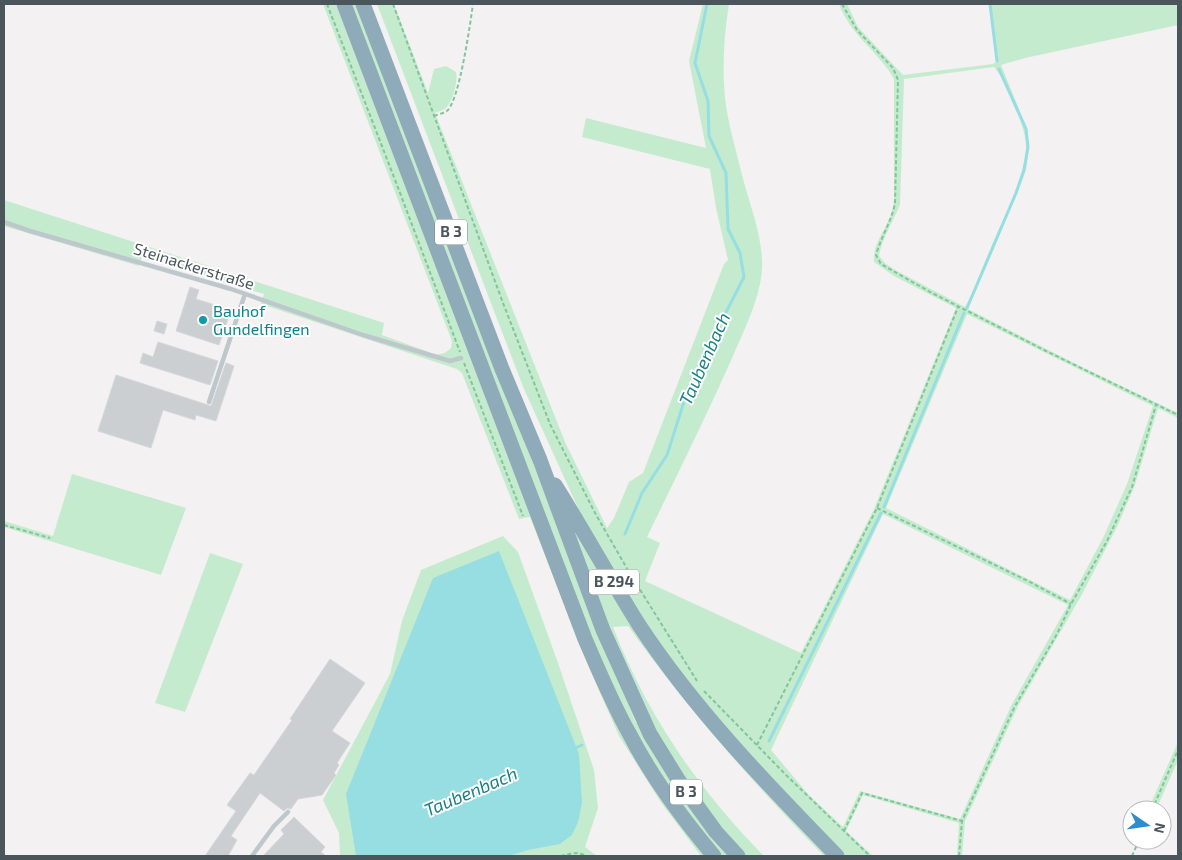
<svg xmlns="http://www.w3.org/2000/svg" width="1182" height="860" font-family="'Exo 2',sans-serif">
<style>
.green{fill:#c5ebce;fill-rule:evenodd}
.water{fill:#97dee2}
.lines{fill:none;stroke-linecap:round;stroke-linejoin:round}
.stream{stroke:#97dee2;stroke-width:3}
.building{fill:#cbcfd2;stroke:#d5d8db}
.path{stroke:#81c599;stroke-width:2;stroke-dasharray:4 2.5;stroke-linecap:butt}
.lane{stroke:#bec7cc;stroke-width:4.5}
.highway{stroke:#8faab9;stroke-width:15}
.culture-dot{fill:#0f9aa8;stroke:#fff;stroke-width:2}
.labels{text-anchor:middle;stroke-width:4;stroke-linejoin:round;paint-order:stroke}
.shield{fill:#fff;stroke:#81898d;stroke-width:1}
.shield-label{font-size:15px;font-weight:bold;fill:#4b565c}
.street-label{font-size:16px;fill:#4b565c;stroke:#fff}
.culture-label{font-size:16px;fill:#0d838f;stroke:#fff;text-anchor:start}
.water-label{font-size:18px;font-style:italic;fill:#1b8087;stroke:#fff}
</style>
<rect width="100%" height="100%" fill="#f3f1f1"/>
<path class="green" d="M 323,4 L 336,4 L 403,178 L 581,616 L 350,4 L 356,4 L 590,611 L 636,723 L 646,719 L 564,516 L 578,508 L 524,389 L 494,311 L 377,4 L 394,4 L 428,93 L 434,69 L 446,66 L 456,72 C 458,81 453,101 446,108 C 443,110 438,112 435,113 L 565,442 L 607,528 L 614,518 L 629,482 L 643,473 L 724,264 L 728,260 L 716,208 L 710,169 L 582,137 L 586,118 L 706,148 L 689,61 L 703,4 L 729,4 C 724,34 722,67 725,98 C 728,125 737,153 743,179 C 750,205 761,233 762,260 C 764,291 745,328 733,356 C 706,417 676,477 647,537 L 660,543 L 645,581 L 801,653 L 874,509 L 956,308 L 894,276 L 874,262 C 873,245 882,235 889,220 C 892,214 893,206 894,200 L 894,79 C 879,52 850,35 839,4 L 847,4 L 858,27 L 903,75 L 993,64 L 996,62 L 989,4 L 1178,4 L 1178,25 L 1025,58 L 1001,65 L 1027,129 L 1029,147 L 1026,170 L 1018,191 L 968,309 L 1078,365 L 1178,413 L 1178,418 L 1158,408 L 1135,485 L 1117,527 L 1081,596 L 1018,706 L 965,821 L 962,856 L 957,856 L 959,823 L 863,795 L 846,831 L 873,856 L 824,856 C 753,783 687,708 628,626 L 613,627 C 647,715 698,789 764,856 L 701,856 L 660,801 L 619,736 L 587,663 L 530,517 L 519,519 L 462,373 L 457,369 L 261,304 L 264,294 L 142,256 L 139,266 L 4,226 L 4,200 L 384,323 L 382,335 L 434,354 C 442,355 446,353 451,348 L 452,341 ZM 994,67 C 1005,79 1027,130 1026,147 C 1025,179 1003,218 991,248 C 982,267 976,289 965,307 L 897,271 L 886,264 L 879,256 C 882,238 893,222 900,205 L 904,79 ZM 967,314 L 1153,406 L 1127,484 L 1103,538 L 1070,600 L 886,508 ZM 883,514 L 1068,605 L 1012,704 L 960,819 L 860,791 L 843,827 L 808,794 L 771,750 Z
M 72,474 L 186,508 L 161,575 L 4,527 L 4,521 L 53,536 Z
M 503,536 L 518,552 L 558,663 L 594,770 L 598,808 L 585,847 L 597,856 L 340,856 L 339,833 L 323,800 L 390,674 L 402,621 L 421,570 Z
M 210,553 L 243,564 L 185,712 L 155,703 Z
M 1178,742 L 1178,760 L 1156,810 L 1148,810 Z"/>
<path class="water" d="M 499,551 L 579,754 L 582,803 L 578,822 L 572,835 L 560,844 L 528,850 L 509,856 L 356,856 L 346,794 L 433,578 Z"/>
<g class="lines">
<path class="stream" d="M 990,4 L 997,61
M 967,308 L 1016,193 L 1024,170 L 1028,147 L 1026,129 L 999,69
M 884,507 L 964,313
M 625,534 L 642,493 L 667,455 L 689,386 L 712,353 L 719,326 L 744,277 L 740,253 L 728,229 L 726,173 L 709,136 L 708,101 L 695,63 L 707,4
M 769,741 L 881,513
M 573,749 L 582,745"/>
</g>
<path class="building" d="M 190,287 L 199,290 L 196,299 L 231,310 L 219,345 L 176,331 Z
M 157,321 L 167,324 L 164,334 L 154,331 Z
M 158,342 L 218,361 L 210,385 L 140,363 L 143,353 L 153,357 Z
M 226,363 L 234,366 L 216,421 L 196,415 L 195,420 L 163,410 L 151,448 L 98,431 L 116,375 L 211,406 Z
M 330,659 L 365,683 L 332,731 L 350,743 L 337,763 L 339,765 L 334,773 L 336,775 L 322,795 L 298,799 L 291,809 L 287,808 L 284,811 L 260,793 L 231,836 L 237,840 L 228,856 L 205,856 L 236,811 L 227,805 L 250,773 L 254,775 L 292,720 L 290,719 Z
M 294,817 L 325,847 L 321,852 L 326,856 L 263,856 L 284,834 L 281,830 Z"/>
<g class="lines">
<path class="path" d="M 327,4 L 397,185 L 460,352
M 393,4 L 503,303 L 550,424 L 595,513 L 629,572 L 697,681
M 842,4 L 857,30 L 893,68 L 898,80 L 895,204 C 891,222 881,237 876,255 L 881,264 L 930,292 L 1046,351 L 1178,415
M 434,116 C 439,114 445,113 448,110 C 460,96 470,25 473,4
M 464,363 L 523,516
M 877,508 L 1028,581 L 1071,604
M 4,525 L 50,538
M 704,691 L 787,776 L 870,856
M 757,745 L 877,508 L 958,307
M 1152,810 L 1178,750
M 844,831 L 862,793 L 962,821
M 561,856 C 569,854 578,851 586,856
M 959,856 L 962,821 L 1015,706 L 1057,634 L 1071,604 L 1107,541 L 1132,487 L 1156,405
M 1132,856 L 1139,840"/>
<path class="lane" d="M 4,222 L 30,231 L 231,289 L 363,335 L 450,361 L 461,358
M 209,402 L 245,294
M 252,856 L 274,826 L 288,812"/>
<path class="highway" d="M 344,4 L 585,639 C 599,671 612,703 629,733 C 652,778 682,818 714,856
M 363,4 L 502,369 L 540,460 L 603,630 L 650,734 L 679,781 L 716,832 L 738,856
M 555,485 C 584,531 610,579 639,625 C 695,710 766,783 837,856"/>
</g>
<circle class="culture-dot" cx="203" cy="320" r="5"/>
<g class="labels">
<g class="shield">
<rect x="435" y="219.5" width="32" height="25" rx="4"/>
<rect x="589" y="569.5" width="50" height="25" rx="4"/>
<rect x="670" y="779.5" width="32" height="25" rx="4"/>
</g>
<g class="shield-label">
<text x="451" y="237">B 3</text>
<text x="614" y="587">B 294</text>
<text x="686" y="797">B 3</text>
</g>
<g class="street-label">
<text transform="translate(194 266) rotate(17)" y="6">Steinackerstraße</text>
</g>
<g class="culture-label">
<text x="213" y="317">Bauhof<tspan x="213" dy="18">Gundelfingen</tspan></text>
</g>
<g class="water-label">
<text transform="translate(705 359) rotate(-66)" y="6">Taubenbach</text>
<text transform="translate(471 792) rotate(-23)" y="6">Taubenbach</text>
</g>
</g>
<rect width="1182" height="860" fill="none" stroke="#4b565c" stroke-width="10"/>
<g transform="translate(1147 825) rotate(103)"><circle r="24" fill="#ffffff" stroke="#b7bbbe"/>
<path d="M0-4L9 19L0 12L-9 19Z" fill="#2f8ccf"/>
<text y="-8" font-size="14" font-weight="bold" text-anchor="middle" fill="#4b565c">N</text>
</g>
</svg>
